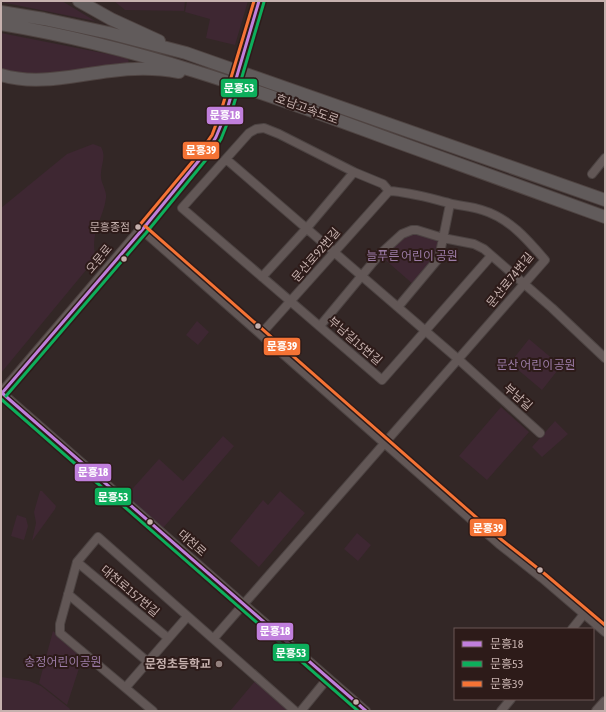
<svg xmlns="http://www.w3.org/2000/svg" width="606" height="712" font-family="'Asap Condensed','Noto Sans KR',sans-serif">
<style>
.green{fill:#3e2732}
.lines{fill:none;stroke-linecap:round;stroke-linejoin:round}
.minor-casing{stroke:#4c4342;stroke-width:10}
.major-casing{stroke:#4d4240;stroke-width:12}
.highway-casing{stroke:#4f4442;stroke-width:14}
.minor{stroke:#625756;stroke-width:8}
.major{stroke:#645958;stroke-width:10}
.highway{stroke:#615b5b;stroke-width:12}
.major-bridge-casing{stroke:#4d4240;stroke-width:12;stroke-linecap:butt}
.major-bridge{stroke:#645958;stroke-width:10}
.bus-1-casing{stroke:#2d1b19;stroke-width:6}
.bus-2-casing{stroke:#2d1b19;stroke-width:6}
.bus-3-casing{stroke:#2d1b19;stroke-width:6}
.bus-1{stroke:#c07fdc;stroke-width:3}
.bus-2{stroke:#0daf5c;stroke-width:3}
.bus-3{stroke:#f57335;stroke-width:3}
.bus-dot{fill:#c6b1ae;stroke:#2d1b19;stroke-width:1.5}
.poi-dot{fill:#93817e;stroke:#2d1b19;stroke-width:1.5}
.labels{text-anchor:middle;stroke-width:4;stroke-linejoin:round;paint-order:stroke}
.bus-label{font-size:11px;fill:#c6b1ae;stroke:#2d1b19;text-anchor:end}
.street-label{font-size:12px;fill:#c6b1ae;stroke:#2d1b19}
.park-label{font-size:12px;fill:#9c7ca7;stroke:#2d1b19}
.poi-label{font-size:12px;font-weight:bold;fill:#c6b1ae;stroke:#2d1b19;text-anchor:end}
.line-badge{stroke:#2d1b19;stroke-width:1.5}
.badge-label{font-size:11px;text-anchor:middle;font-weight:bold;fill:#fff}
</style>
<rect width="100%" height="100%" fill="#332726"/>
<path class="green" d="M 1,1 L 62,1 L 95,21 L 1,2 Z
M 114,1 L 185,1 L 184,11 L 125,10 Z
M 187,1 L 248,1 L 235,45 L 206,38 L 210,19 L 185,12 Z
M 1,33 L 128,58 L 129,65 L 58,77 L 1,72 Z
M 93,144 L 101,147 C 107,158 100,165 101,177 C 101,183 107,191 106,198 C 103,220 89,233 96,258 L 1,373 L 1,208 L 67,154 Z
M 410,232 L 435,237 L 439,243 L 438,257 L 414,285 L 382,257 Z
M 197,321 L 209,332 L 198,345 L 186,335 Z
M 529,339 L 561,366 L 542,390 L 510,363 Z
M 501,407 L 529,432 L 487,480 L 459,456 Z
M 555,421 L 568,434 L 542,457 L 532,447 Z
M 223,436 L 234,446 L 163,528 L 126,496 L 159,459 L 183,481 Z
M 40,491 L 42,491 L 56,506 L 55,509 L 32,541 L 36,523 L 34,512 Z
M 280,491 L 305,513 L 259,567 L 230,541 L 263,500 L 268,505 Z
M 17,515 L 26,518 L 28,526 L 24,540 L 11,536 Z
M 357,533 L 371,545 L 358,561 L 344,549 Z
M 53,631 L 83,656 L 67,705 L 39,683 Z
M 1,677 L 29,681 L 41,686 L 69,708 L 71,711 L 1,711 Z
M 256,680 L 290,711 L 230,711 Z"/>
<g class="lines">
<g class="minor-casing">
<path id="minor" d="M 226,159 L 458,359 L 540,433
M 592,174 L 605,158
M 142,230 L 499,544 L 542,578 L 605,632
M 262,277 L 306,229 L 354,172
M 398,307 L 439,258 L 450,204
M 320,326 L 379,255 L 402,234 L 412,230 L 417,230 L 443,238 L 474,244 L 484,249 L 552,308 L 605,358
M 261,334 L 389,191
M 1,396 L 2,393 L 366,711
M 77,562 L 168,638
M 68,594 L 148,662
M 572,629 L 584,614
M 214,638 L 545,260 C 527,239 509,218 482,210 C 471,206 459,206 449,203 C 429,198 410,192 389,191 L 383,184 L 354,172 L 279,134 L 264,128 L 256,129 L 249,133 L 182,208 L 382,380 L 491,256
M 126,687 L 187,617
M 153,711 L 60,633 L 60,624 L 77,562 L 98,537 L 295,711
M 301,711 L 328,678
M 501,711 L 511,699"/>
</g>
<g class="major-casing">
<path id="major" d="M 244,51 L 259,1
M 2,393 L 202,158 L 216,137 L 226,113
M 597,711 L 605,702"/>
</g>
<g class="highway-casing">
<path id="highway" d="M 79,1 L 111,19 L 159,41
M 1,12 L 44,19 L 109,33 L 186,53 L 605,200
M 1,24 C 135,46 262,92 389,139 C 461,165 533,191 605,217
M 1,75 C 38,86 74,75 111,71 C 134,68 157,68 179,72"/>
</g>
<use href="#minor" class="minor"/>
<use href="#major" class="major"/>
<use href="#highway" class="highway"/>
<g class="major-bridge-casing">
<path id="major-bridge" d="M 226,113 L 244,51"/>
</g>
<use href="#major-bridge" class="major-bridge"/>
<g class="bus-1-casing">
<path id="bus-1" d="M 2,393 L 366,711
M 2,393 L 142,230 L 210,147 L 216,137 L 226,113 L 259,1"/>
</g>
<g class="bus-2-casing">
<path id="bus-2" d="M 6,396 L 146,233 L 214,150 L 221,139 L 231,114 L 264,2
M 1,399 L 358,711"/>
</g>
<g class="bus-3-casing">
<path id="bus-3" d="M 145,226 L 502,540 L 545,574 L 605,625
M 138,227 L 198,155 L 212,135 L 221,111 L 254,1"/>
</g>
<use href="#bus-1" class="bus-1"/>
<use href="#bus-2" class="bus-2"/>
<use href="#bus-3" class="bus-3"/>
</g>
<g class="bus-dot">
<circle cx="138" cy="227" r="3.5"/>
<circle cx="124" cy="259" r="3.5"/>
<circle cx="258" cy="326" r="3.5"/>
<circle cx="150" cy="522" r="3.5"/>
<circle cx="540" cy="570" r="3.5"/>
<circle cx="356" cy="702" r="3.5"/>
</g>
<circle class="poi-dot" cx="219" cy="664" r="4"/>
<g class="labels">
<g class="bus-label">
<text x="130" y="231">문흥종점</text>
</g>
<g class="street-label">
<text transform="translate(307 109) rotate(20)" y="4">호남고속도로</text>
<text transform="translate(316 255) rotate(-49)" y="4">문산로92번길</text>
<text transform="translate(99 259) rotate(-50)" y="4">오문로</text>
<text transform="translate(510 280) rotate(-51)" y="4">문산로74번길</text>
<text transform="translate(355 341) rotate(41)" y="4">부남길15번길</text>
<text transform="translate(518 397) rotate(42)" y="4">부남길</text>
<text transform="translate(192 543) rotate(41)" y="4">대천로</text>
<text transform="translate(130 591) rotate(40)" y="4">대천로157번길</text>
</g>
<g class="park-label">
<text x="412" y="260">늘푸른 어린이 공원</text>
<text x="536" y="369">문산 어린이공원</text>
<text x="63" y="666">송정어린이공원</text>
</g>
<g class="poi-label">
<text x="211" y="668">문정초등학교</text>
</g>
</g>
<g class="line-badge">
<rect x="220" y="78" width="38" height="20" rx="4" fill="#0daf5c"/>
<rect x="206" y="106" width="38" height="19" rx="4" fill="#c07fdc"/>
<rect x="182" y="141" width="38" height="19" rx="4" fill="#f57335"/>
<rect x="263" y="337" width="38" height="19" rx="4" fill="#f57335"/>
<rect x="74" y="463" width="38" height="19" rx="4" fill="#c07fdc"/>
<rect x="94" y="487" width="38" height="19" rx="4" fill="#0daf5c"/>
<rect x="469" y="518" width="38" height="19" rx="4" fill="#f57335"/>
<rect x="256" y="622" width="38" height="19" rx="4" fill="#c07fdc"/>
<rect x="272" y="643" width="38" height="19" rx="4" fill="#0daf5c"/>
</g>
<g class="badge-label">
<text x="239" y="92">문흥53</text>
<text x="225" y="119">문흥18</text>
<text x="201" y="154">문흥39</text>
<text x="282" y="350">문흥39</text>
<text x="93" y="476">문흥18</text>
<text x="113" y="501">문흥53</text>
<text x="488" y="532">문흥39</text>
<text x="275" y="635">문흥18</text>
<text x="291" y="657">문흥53</text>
</g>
<rect width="606" height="712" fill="none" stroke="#c6b1ae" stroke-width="4"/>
<rect x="454" y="628" width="140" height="72" fill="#2d1b19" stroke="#6a5755"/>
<rect x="462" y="641" width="20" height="6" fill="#c07fdc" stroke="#6a5755"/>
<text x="490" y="648" font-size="12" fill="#c6b1ae">문흥18</text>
<rect x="462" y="661" width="20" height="6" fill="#0daf5c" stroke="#6a5755"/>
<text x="490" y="668" font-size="12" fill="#c6b1ae">문흥53</text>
<rect x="462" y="681" width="20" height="6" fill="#f57335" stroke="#6a5755"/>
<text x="490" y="688" font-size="12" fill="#c6b1ae">문흥39</text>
</svg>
